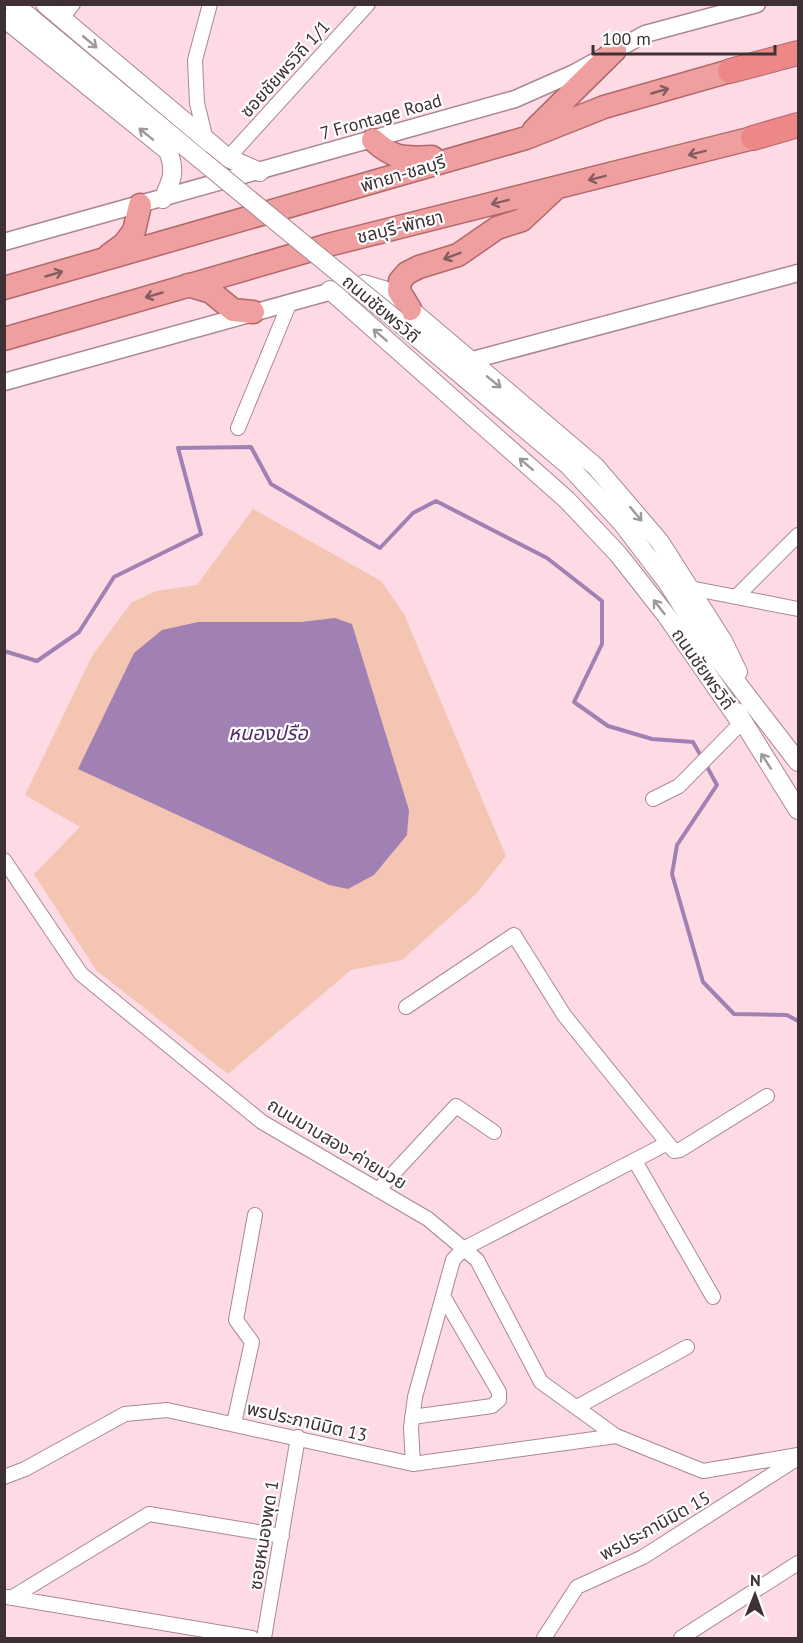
<svg xmlns="http://www.w3.org/2000/svg" width="803" height="1643" font-family="'PT Sans','Noto Sans Thai',sans-serif">
<style>
.green{fill:#f5c5b3}
.water{fill:#a180b4}
.lines{fill:none;stroke-linecap:round;stroke-linejoin:round}
.stream{stroke:#a180b4;stroke-width:4}
.minor-casing{stroke:#a98892;stroke-width:16}
.tertiary-casing{stroke:#a98892;stroke-width:19}
.secondary-casing{stroke:#a98892;stroke-width:20}
.trunk-casing{stroke:#b0696b;stroke-width:25}
.motorway-casing{stroke:#b0696b;stroke-width:26}
.minor{stroke:#fff;stroke-width:14}
.tertiary{stroke:#fff;stroke-width:16}
.secondary{stroke:#fff;stroke-width:18}
.trunk{stroke:#f09fa0;stroke-width:22}
.motorway{stroke:#ed8788;stroke-width:24}
.secondary-bridge-casing{stroke:#a98892;stroke-width:20;stroke-linecap:butt}
.secondary-bridge{stroke:#fff;stroke-width:18}
.oneway{stroke:#9e989a}
.oneway2{stroke:#855c5f}
.labels{text-anchor:middle;stroke-width:4.5;stroke-linejoin:round;paint-order:stroke}
.street-label{font-size:18px;fill:#3e3034;stroke:#fff}
.water-label{font-size:20px;font-style:italic;fill:#552a6a;stroke:#fff}
</style>
<rect width="100%" height="100%" fill="#fedae5"/>
<path class="green" d="M 253,509 L 381,581 L 404,614 L 506,856 L 477,893 L 402,960 L 351,970 L 228,1074 L 96,970 L 34,874 L 80,827 L 25,795 L 92,656 L 131,603 L 156,591 L 197,585 Z"/>
<path class="water" d="M 335,618 L 352,624 L 409,810 L 407,835 L 374,875 L 348,889 L 329,885 L 78,769 L 134,653 L 162,630 L 198,622 L 301,622 Z"/>
<g class="lines">
<path class="stream" d="M 4,651 L 37,661 L 79,632 L 114,577 L 201,534 L 178,448 L 251,447 L 271,484 L 380,548 L 413,513 L 436,501 L 547,558 L 602,601 L 602,644 L 574,702 L 608,726 L 652,739 L 693,742 L 702,758
M 706,765 L 717,785 L 677,845 L 672,874 L 703,982 L 734,1014 L 787,1015 L 798,1021"/>
<g class="minor-casing">
<path id="minor" d="M 62,18 L 73,4
M 206,140 L 197,103 L 195,60 L 210,4
M 228,158 L 368,4
M 238,428 L 290,302
M 690,588 L 798,609
M 737,596 L 798,535
M 653,799 L 679,786 L 741,723
M 4,860 L 81,974 L 262,1122 L 428,1219 L 477,1260 L 541,1382 L 616,1436 L 703,1471 L 798,1455
M 406,1007 L 514,935 L 564,1015 L 674,1151 L 680,1150 L 767,1096
M 635,1161 L 713,1297
M 378,1190 L 456,1106 L 494,1132
M 577,1407 L 687,1347
M 412,1417 L 492,1406 L 499,1400 L 499,1392 L 443,1296
M 234,1423 L 252,1342 L 236,1320 L 255,1215
M 413,1464 L 411,1428 L 415,1397 L 453,1260 L 463,1249 L 666,1144
M 4,1477 L 25,1469 L 125,1414 L 167,1410 L 413,1464 L 616,1436
M 7,1597 L 252,1638
M 11,1598 L 149,1514 L 282,1536
M 264,1638 L 298,1437
M 544,1638 L 577,1587 L 643,1557 L 798,1458
M 681,1638 L 798,1563"/>
</g>
<g class="tertiary-casing">
<path id="tertiary" d="M 4,242 L 515,99 L 574,73 L 645,34 L 757,4
M 469,361 L 798,273
M 4,382 L 343,288"/>
</g>
<g class="secondary-casing">
<path id="secondary" d="M 14,4 L 200,159
M 45,4 L 228,158 L 260,172
M 4,18 L 168,151 C 176,171 172,180 163,199
M 364,284 L 384,290 L 410,309 L 595,466 L 660,542 L 723,641 L 738,672
M 330,290 L 567,500 L 618,554 L 666,615 L 741,723
M 395,319 L 568,465 L 622,523 L 667,582 L 703,639 L 798,762
M 737,712 L 798,810"/>
</g>
<g class="trunk-casing">
<path id="trunk" d="M 534,130 L 615,50
M 373,140 C 395,160 404,158 432,157
M 109,255 L 124,244 L 134,231 L 140,205
M 188,285 L 211,292 L 233,310 L 253,312
M 4,288 L 526,138 L 604,107 L 730,71
M 410,309 L 399,291 L 400,281 L 407,273 L 419,267 L 458,255 L 497,228 L 522,220 L 555,189
M 4,339 L 332,244 L 753,138"/>
</g>
<g class="motorway-casing">
<path id="motorway" d="M 730,71 L 798,53
M 753,138 L 798,125"/>
</g>
<use href="#minor" class="minor"/>
<use href="#tertiary" class="tertiary"/>
<use href="#secondary" class="secondary"/>
<use href="#trunk" class="trunk"/>
<use href="#motorway" class="motorway"/>
<g class="secondary-bridge-casing">
<path id="secondary-bridge" d="M 200,159 L 395,319"/>
</g>
<use href="#secondary-bridge" class="secondary-bridge"/>
</g>
<defs><path id="oneway-shaft" d="M-6 0H5M1.5-3L5.5 0L1.5 3" fill="none" stroke-width="1.6" stroke-linecap="round" stroke-linejoin="round" transform="scale(1.5)"/></defs>
<g class="oneway">
<use href="#oneway-shaft" transform="translate(90 42) rotate(40)"/>
<use href="#oneway-shaft" transform="translate(146 134) rotate(-141)"/>
<use href="#oneway-shaft" transform="translate(380 335) rotate(-139)"/>
<use href="#oneway-shaft" transform="translate(494 382) rotate(39)"/>
<use href="#oneway-shaft" transform="translate(526 464) rotate(-139)"/>
<use href="#oneway-shaft" transform="translate(636 514) rotate(50)"/>
<use href="#oneway-shaft" transform="translate(659 607) rotate(-128)"/>
<use href="#oneway-shaft" transform="translate(766 761) rotate(-123)"/>
</g>
<g class="oneway2">
<use href="#oneway-shaft" transform="translate(660 91) rotate(-16)"/>
<use href="#oneway-shaft" transform="translate(697 153) rotate(166)"/>
<use href="#oneway-shaft" transform="translate(597 178) rotate(166)"/>
<use href="#oneway-shaft" transform="translate(500 202) rotate(166)"/>
<use href="#oneway-shaft" transform="translate(452 256) rotate(159)"/>
<use href="#oneway-shaft" transform="translate(54 274) rotate(-16)"/>
<use href="#oneway-shaft" transform="translate(154 295) rotate(164)"/>
</g>
<g class="labels">
<g class="street-label">
<text transform="translate(285 69) rotate(-48)" y="6">ซอยชัยพรวิถี 1/1</text>
<text transform="translate(381 117) rotate(-16)" y="6">7 Frontage Road</text>
<text transform="translate(403 174) rotate(-17)" y="6">พัทยา-ชลบุรี</text>
<text transform="translate(400 227) rotate(-14)" y="6">ชลบุรี-พัทยา</text>
<text transform="translate(381 309) rotate(40)" y="6">ถนนชัยพรวิถี</text>
<text transform="translate(703 669) rotate(55)" y="6">ถนนชัยพรวิถี</text>
<text transform="translate(337 1144) rotate(31)" y="6">ถนนมาบสอง-ค่ายมวย</text>
<text transform="translate(307 1422) rotate(13)" y="6">พรประภานิมิต 13</text>
<text transform="translate(655 1526) rotate(-29)" y="6">พรประภานิมิต 15</text>
<text transform="translate(264 1535) rotate(-81)" y="6">ซอยหนองพุด 1</text>
</g>
<g class="water-label">
<text x="268" y="740">หนองปรือ</text>
</g>
</g>
<rect width="803" height="1643" fill="none" stroke="#3e3034" stroke-width="12"/>
<g transform="translate(755 1595) rotate(1)" stroke="#ffffff" stroke-width="4.5" paint-order="stroke">
<path d="M0-4.5L10 22L0 15L-10 22Z" fill="#3e3034"/>
<text y="-9" font-size="16" font-weight="bold" text-anchor="middle" fill="#3e3034">N</text>
</g>
<path d="M593 45v9h182v-9" fill="none" stroke="#3e3034" stroke-width="3"/>
<text x="602" y="45" font-size="18" fill="#3e3034" stroke="#ffffff" stroke-width="4.5" paint-order="stroke">100 m</text>
</svg>
